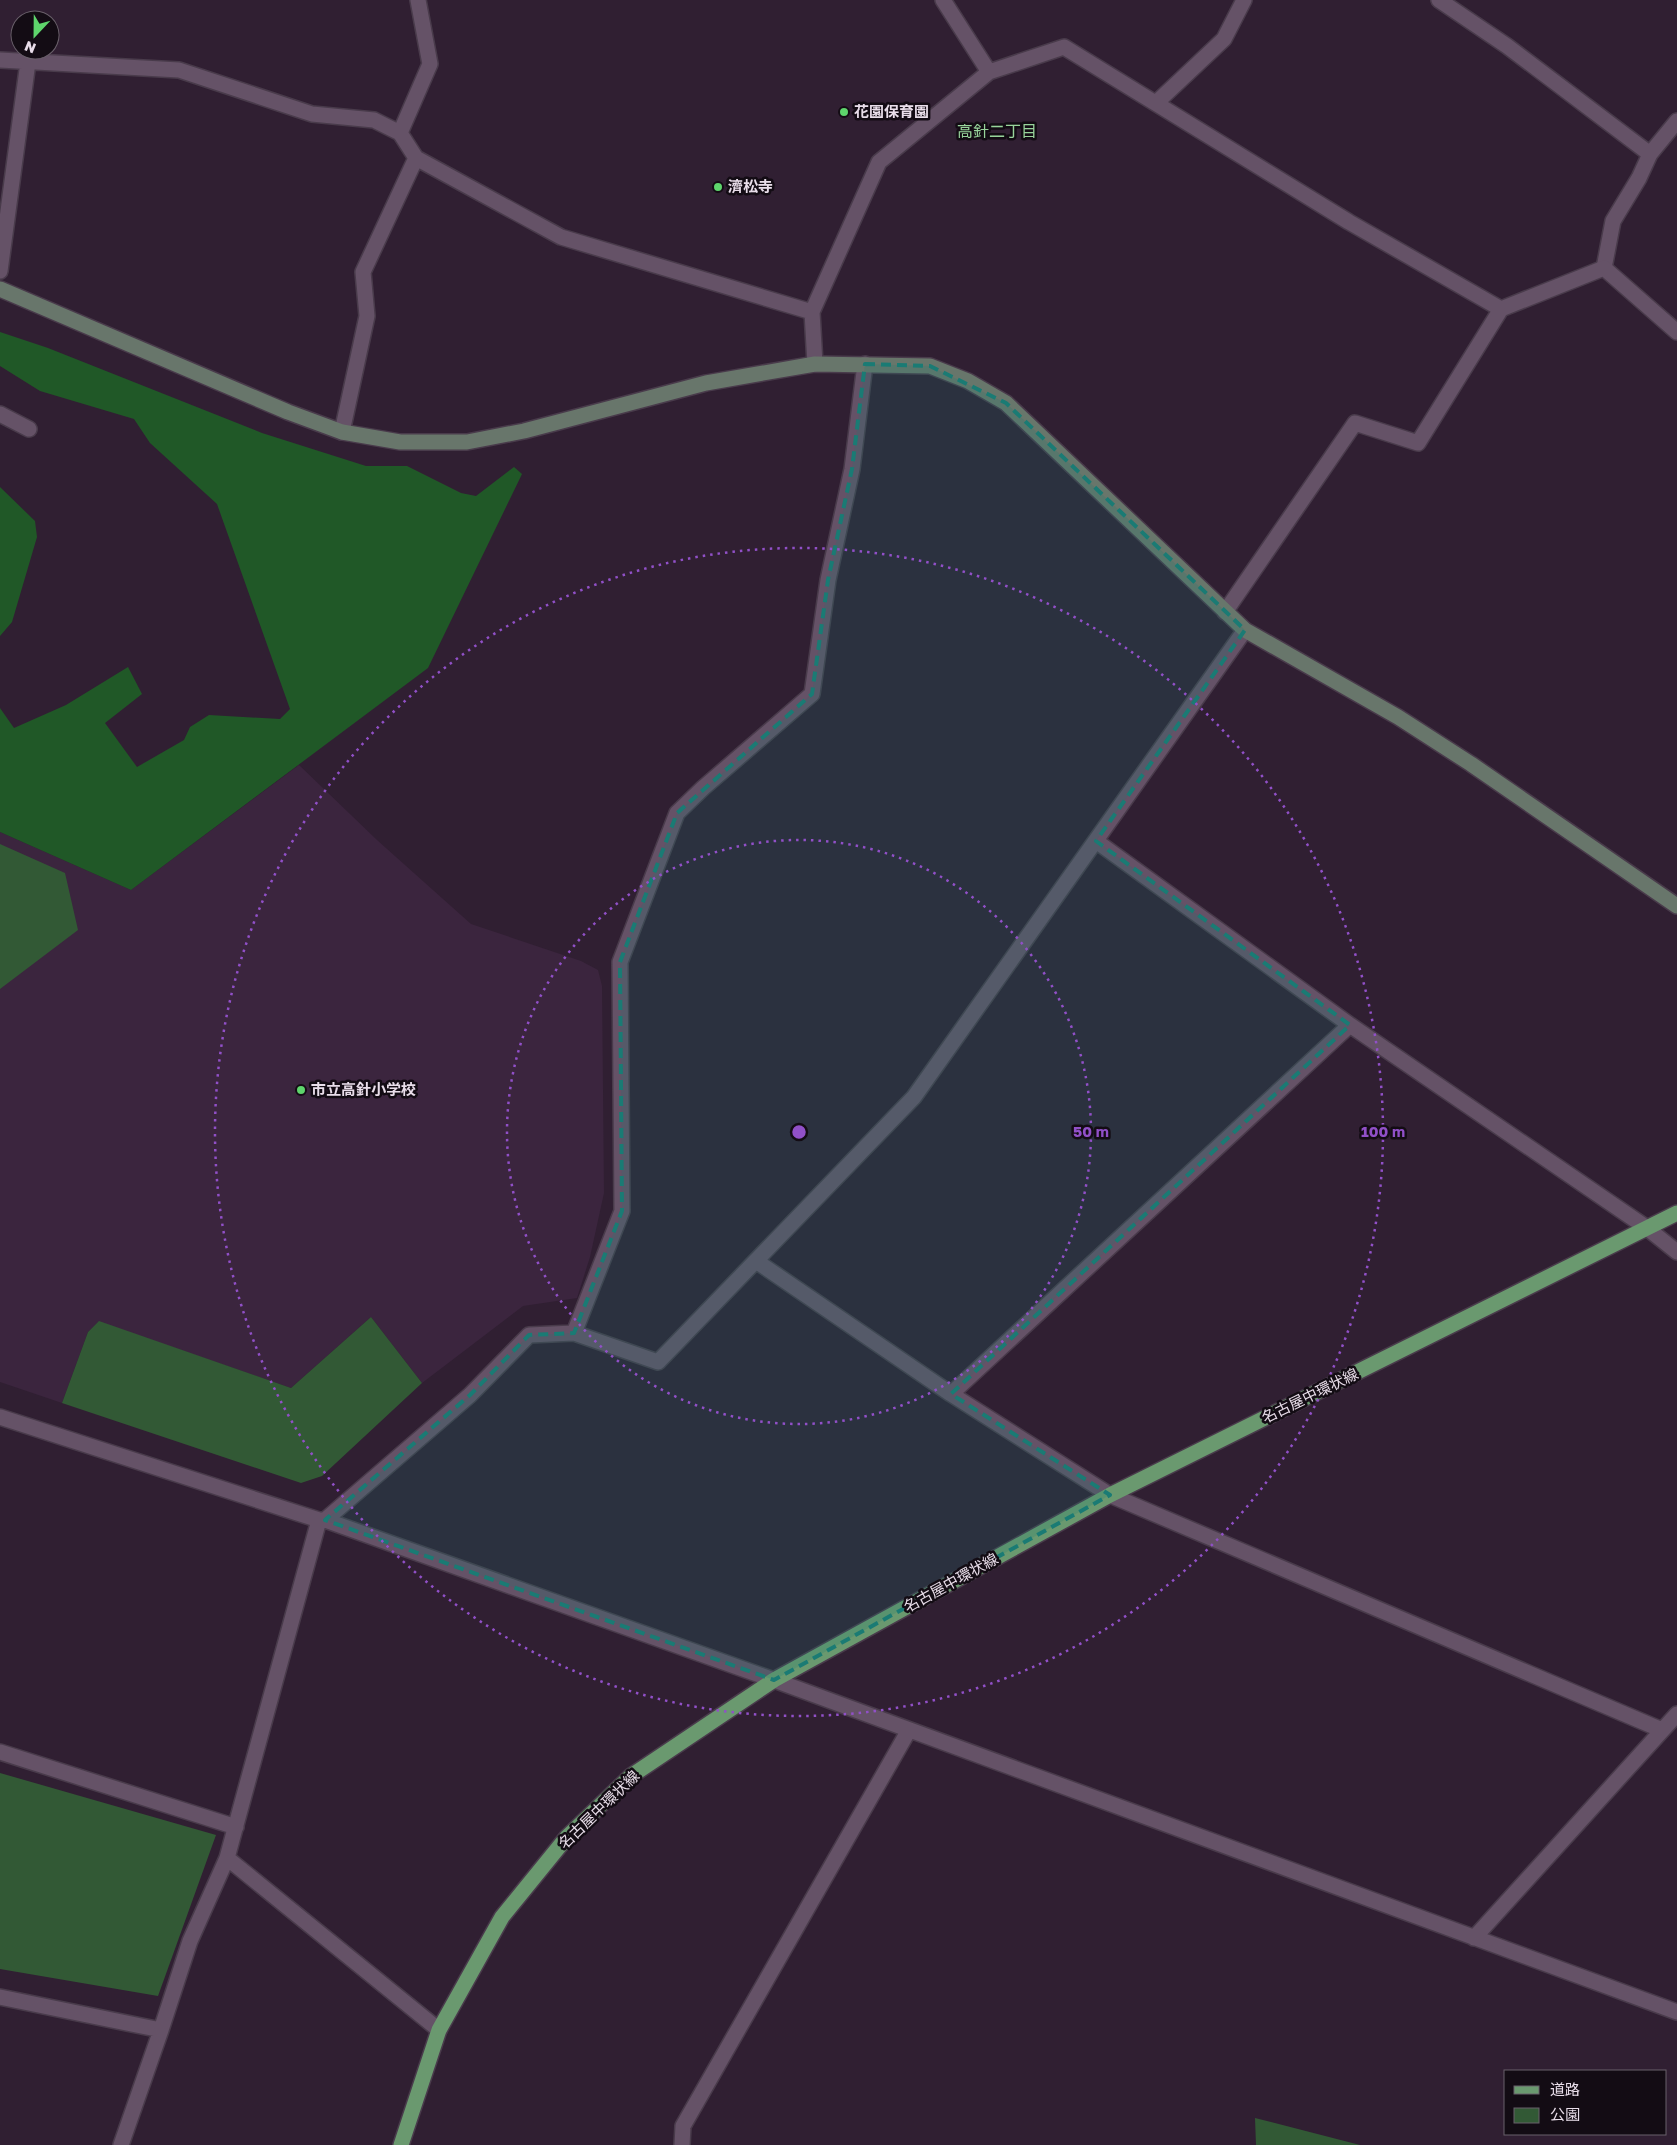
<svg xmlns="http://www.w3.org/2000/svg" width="1677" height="2145" font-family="'Golos Text','Noto Sans JP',sans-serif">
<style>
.built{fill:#3b253e}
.green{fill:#325935}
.forest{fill:#205827}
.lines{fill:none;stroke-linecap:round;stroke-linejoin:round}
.lane-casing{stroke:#493b4b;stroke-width:18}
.street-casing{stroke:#493b4b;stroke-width:18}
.secondary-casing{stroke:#493b4b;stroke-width:18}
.primary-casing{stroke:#493b4b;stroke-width:18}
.lane{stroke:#655267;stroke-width:15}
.street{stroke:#655267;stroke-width:15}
.secondary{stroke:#68766b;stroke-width:15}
.primary{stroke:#6a996f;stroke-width:15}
.marked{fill:#1a7b74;fill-opacity:0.2;stroke:#1a7b74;stroke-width:4;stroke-dasharray:10 6;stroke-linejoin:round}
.ring{fill:none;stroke:#9150c8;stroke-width:2.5;stroke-dasharray:2.5 5}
.poi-dot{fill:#5ed56c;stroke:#130c14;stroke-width:2}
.labels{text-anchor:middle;stroke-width:5;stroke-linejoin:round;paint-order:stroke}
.poi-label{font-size:15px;font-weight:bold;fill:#e9deea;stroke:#130c14;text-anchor:start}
.street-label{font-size:15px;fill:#e9deea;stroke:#130c14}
.neighbourhood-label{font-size:16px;fill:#98d49b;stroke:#130c14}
.centre{fill:#9150c8;stroke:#130c14;stroke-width:2.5}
.ring-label{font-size:15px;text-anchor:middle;font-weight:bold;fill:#9150c8;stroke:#130c14;stroke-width:5;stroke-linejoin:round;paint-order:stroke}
</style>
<rect width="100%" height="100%" fill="#301f32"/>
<path class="built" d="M 299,765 L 377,840 L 471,924 L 581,961 L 598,970 L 602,986 L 604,1193 L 590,1257 L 577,1298 L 523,1306 L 422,1383 L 371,1317 L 291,1388 L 99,1322 L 88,1332 L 62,1403 L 0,1382 L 0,832 L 131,890 Z"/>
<path class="green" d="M 0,844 L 65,873 L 78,930 L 0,989 Z
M 371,1317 L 422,1383 L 322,1476 L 301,1483 L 62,1403 L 88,1332 L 99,1321 L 291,1388 Z
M 0,1773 L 216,1835 L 158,1996 L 0,1969 Z
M 1255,2118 L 1360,2145 L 1256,2145 Z"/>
<path class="forest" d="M 0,332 L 48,348 L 262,433 L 366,466 L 407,466 L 461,493 L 476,496 L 514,467 L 522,474 L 428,668 L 131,890 L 0,832 L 0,708 L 14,728 L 66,705 L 128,667 L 142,694 L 105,723 L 137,767 L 184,740 L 190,727 L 209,715 L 280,719 L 290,709 L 217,504 L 150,443 L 134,419 L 40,391 L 0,366 Z
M 0,487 L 35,521 L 37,537 L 12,622 L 0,636 Z"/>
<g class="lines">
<g class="lane-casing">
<path id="lane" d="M 1439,0 L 1507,46 L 1650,154
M 1604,268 L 1613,221 L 1639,178 L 1650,154 L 1677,121
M 0,414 L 29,429"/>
</g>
<g class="street-casing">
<path id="street" d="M 943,0 L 989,72
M 0,60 L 179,70 L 312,114 L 374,120 L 400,133 L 416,158 L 561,237 L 812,312
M 1156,103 L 1224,39 L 1244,0
M 400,133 L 430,64 L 418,0
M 0,271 L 28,62
M 815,364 L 812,312 L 879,162 L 989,72 L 1064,47 L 1349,222 L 1501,309
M 342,432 L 367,316 L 363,272 L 416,158
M 1225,612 L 1355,423 L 1418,443 L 1501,309 L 1604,268 L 1677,332
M 1096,841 L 1350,1025 L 1647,1228 L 1677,1252
M 756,1261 L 951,1394 L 1110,1495 L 1662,1730
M 574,1333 L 622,1211 L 620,962 L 677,813 L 703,788 L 812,694 L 828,580 L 852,469 L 865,364
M 951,1394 L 1350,1025
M 0,1417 L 319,1520 L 325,1520 L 774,1680 L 1677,2012
M 325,1520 L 470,1395 L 529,1335 L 574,1333 L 658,1362 L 914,1097 L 1245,630
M 0,1752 L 236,1827
M 227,1858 L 439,2030
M 1474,1938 L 1677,1714
M 0,1997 L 161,2030
M 121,2145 L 161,2030 L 190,1941 L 227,1858 L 319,1520
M 682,2145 L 683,2126 L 909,1730"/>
</g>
<g class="secondary-casing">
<path id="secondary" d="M 0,289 L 288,412 L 342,432 L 400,442 L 467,442 L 524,431 L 706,383 L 815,364 L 930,366 L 968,381 L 1006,403 L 1245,630 L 1398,717 L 1471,764 L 1677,906"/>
</g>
<g class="primary-casing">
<path id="primary" d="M 401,2145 L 439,2030 L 502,1917 L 567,1837 L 631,1776 L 774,1680 L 1110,1495 L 1677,1213"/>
</g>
<use href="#lane" class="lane"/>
<use href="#street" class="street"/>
<use href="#secondary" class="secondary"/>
<use href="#primary" class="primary"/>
</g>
<path class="marked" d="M 865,364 L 930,366 L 1006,403 L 1245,630 L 1096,841 L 1350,1025 L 951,1394 L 1110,1495 L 774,1680 L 325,1520 L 470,1395 L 529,1335 L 574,1333 L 622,1211 L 620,962 L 677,813 L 812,694 L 828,580 L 852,469 Z"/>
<g class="ring">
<circle cx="799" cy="1132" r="292"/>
<circle cx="799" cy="1132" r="584"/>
</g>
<g class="poi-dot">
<circle cx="844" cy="112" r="5"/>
<circle cx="718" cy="187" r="5"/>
<circle cx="301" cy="1090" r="5"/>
</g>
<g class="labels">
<g class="poi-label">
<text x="854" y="117">花園保育園</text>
<text x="728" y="192">濟松寺</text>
<text x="311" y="1095">市立高針小学校</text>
</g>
<g class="street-label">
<text transform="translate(1310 1396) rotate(-26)" y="5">名古屋中環状線</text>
<text transform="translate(951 1583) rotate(-29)" y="5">名古屋中環状線</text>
<text transform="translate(599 1810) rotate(-44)" y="5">名古屋中環状線</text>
</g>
<g class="neighbourhood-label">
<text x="997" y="137">高針二丁目</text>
</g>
</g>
<circle cx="799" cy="1132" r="8" class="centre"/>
<g class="ring-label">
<text x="1091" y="1137">50 m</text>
<text x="1383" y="1137">100 m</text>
</g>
<rect x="1504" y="2070" width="162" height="65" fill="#130c14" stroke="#69606a"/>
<rect x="1514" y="2086" width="25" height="8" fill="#6a996f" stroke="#69606a"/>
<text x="1550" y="2095" font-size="15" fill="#e9deea">道路</text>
<rect x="1514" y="2108" width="25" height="15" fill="#325935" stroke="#69606a"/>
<text x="1550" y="2120" font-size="15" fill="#e9deea">公園</text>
<g transform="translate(35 35) rotate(202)"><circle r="24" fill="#130c14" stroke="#69606a"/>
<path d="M0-4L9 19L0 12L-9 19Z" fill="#5ed56c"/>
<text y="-8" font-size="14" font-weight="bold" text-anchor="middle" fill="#e9deea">N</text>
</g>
</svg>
